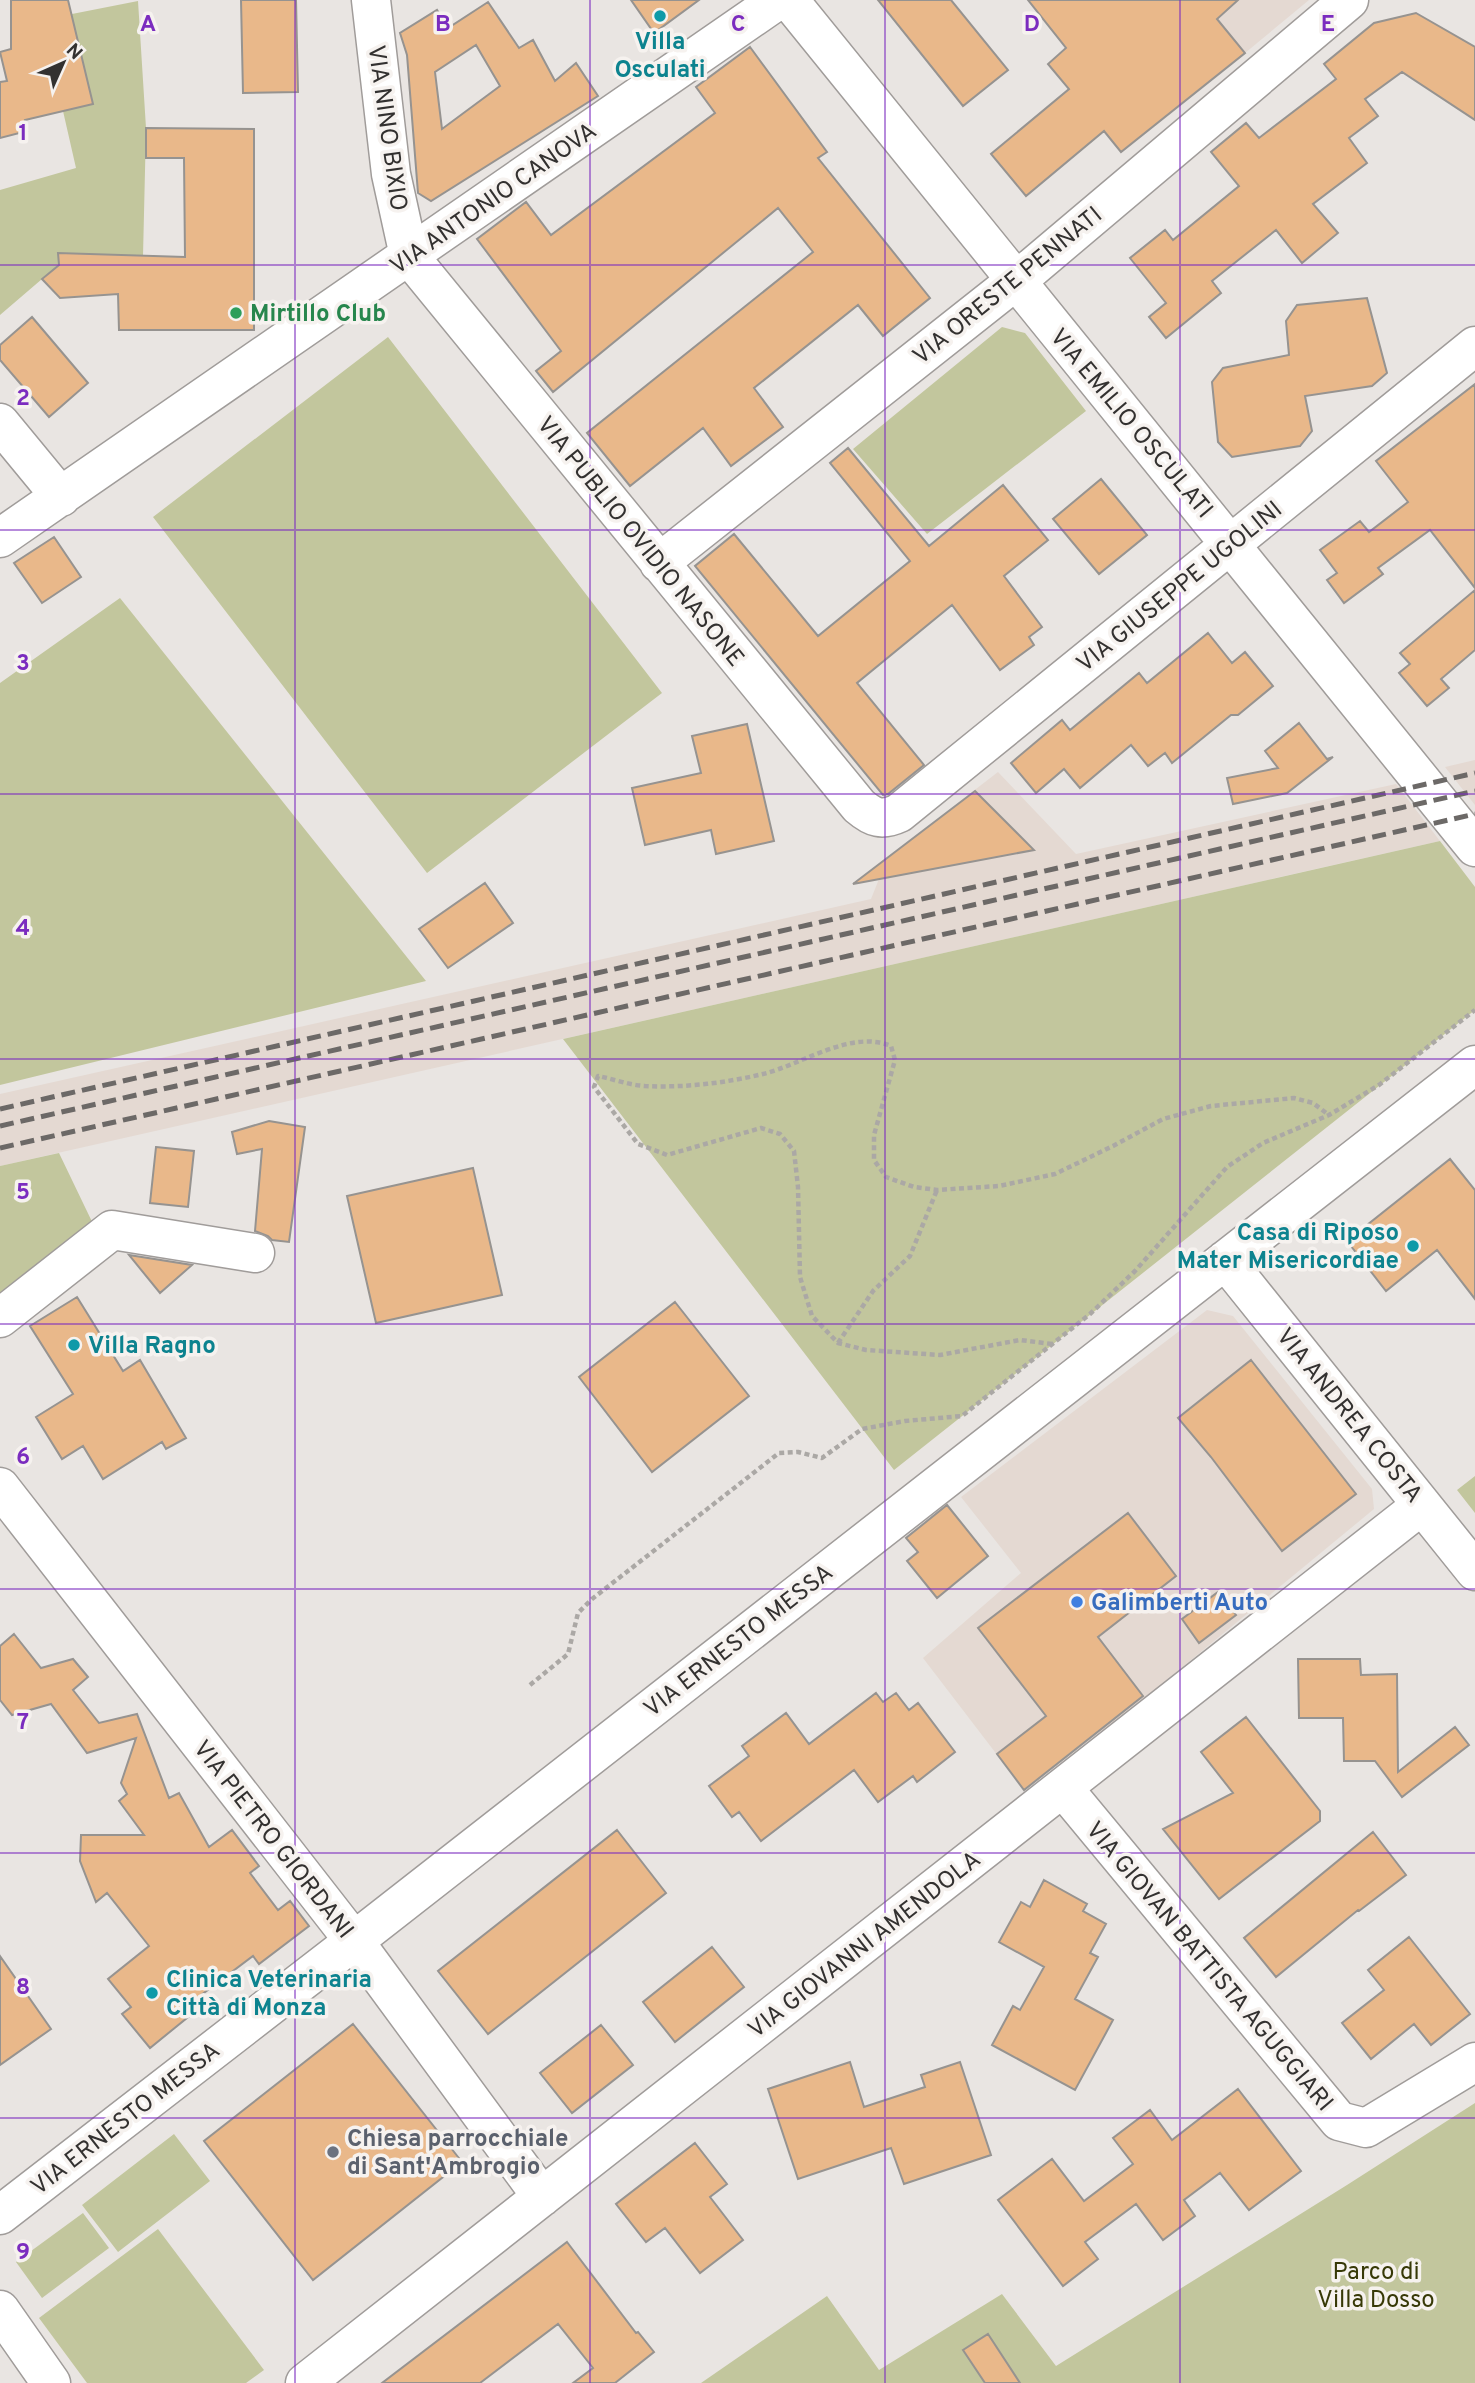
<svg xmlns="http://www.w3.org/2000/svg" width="1475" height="2383" font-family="Overpass,sans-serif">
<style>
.built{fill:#e4d9d2}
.green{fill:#c2c69d}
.building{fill:#e9b88a;stroke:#969390;stroke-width:2;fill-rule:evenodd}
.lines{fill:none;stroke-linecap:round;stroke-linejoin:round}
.minor-casing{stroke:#a09c9a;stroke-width:41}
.path{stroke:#aba8a5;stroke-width:4.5;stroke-dasharray:5 3.5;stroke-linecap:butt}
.minor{stroke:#fff;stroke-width:38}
.rail{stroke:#6c6967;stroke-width:5;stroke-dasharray:14 7;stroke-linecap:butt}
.grid{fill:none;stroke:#7b2cbf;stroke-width:2;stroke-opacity:0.55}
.culture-dot{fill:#0f9aa8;stroke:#f6f2ef;stroke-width:2.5}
.leisure-dot{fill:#2e9e5b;stroke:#f6f2ef;stroke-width:2.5}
.shop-dot{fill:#3f7fe0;stroke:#f6f2ef;stroke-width:2.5}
.worship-dot{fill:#6b7280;stroke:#f6f2ef;stroke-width:2.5}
.labels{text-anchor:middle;stroke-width:7;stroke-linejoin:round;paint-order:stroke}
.culture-label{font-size:24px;font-weight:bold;fill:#0d838f;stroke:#f6f2ef;text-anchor:start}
.street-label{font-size:24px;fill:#333130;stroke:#f6f2ef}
.leisure-label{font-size:24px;font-weight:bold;fill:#27864d;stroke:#f6f2ef;text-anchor:start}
.shop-label{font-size:24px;font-weight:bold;fill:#366cbe;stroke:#f6f2ef;text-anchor:start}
.worship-label{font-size:24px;font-weight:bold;fill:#5b616d;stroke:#f6f2ef;text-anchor:start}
.park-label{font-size:24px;fill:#373907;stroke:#f6f2ef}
.grid-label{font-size:23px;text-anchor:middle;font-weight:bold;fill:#7b2cbf;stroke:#f6f2ef;stroke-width:7;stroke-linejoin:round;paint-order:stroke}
</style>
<rect width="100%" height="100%" fill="#e9e5e2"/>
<path class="built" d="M 1202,0 L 1309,0 L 1245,53 Z
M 1475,760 L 1475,805 L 1445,767 Z
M 998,772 L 1076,854 L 1396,784 L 1440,841 L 0,1166 L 0,1094 L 871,899 L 879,879 L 872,869 Z
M 1207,1310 L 1233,1316 L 1372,1489 L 1374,1509 L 1145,1698 L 1024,1790 L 923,1658 L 1021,1573 L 961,1497 Z"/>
<path class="green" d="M 138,1 L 146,128 L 143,256 L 58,253 L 59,271 L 49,273 L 0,315 L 0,190 L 76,168 L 63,111 L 93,103 L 76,34 L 11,26 Z
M 1002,327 L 1025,333 L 1086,411 L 927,534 L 853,449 Z
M 388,337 L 662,693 L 427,873 L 153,517 Z
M 120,598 L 426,981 L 0,1085 L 0,683 Z
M 1440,841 L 1475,887 L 1475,1010 L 894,1470 L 563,1039 Z
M 59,1153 L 96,1230 L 0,1302 L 0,1166 Z
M 1475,1476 L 1475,1513 L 1457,1490 Z
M 1475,2103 L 1475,2383 L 701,2383 L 827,2296 L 879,2370 L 1002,2294 L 1056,2366 L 1347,2185 Z
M 174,2134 L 210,2181 L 118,2252 L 82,2205 Z
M 83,2213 L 109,2248 L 42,2298 L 16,2262 Z
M 158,2229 L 264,2370 L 246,2383 L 87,2383 L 39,2318 Z"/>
<path class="building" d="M 11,0 L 68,0 L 93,104 L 25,120 L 27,131 L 0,138 L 0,82 L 7,81 L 0,52 L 11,49 Z
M 241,0 L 296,0 L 298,92 L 243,93 Z
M 631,0 L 699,0 L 654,33 Z
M 878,0 L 951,0 L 1008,70 L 963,106 Z
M 1028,0 L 1238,0 L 1217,19 L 1245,53 L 1121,152 L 1104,131 L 1026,196 L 991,154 L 1069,89 L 1048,64 L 1066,48 Z
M 488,2 L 519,48 L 533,40 L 555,81 L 576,63 L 598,96 L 431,201 L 418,193 L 407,55 L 400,33 L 437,10 L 448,28 ZM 476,45 L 500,86 L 442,129 L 435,72 Z
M 1416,13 L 1475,47 L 1475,120 L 1402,72 L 1365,99 L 1378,116 L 1349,138 L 1367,163 L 1313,204 L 1338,233 L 1302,263 L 1276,230 L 1212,281 L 1221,293 L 1166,338 L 1149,317 L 1166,303 L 1130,258 L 1165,230 L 1173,240 L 1239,186 L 1211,152 L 1246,123 L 1259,138 L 1336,79 L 1324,64 L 1374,23 Z
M 750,47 L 827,152 L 818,158 L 930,298 L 883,336 L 858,305 L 754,388 L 783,427 L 731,466 L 703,428 L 630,486 L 587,433 L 813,252 L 778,208 L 553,392 L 536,371 L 561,351 L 477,239 L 526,202 L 551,235 L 715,113 L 696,87 Z
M 146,128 L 254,129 L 254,330 L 119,330 L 118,294 L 60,298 L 42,279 L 59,265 L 58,253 L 185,257 L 184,158 L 146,158 Z
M 1367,298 L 1387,373 L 1372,386 L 1305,396 L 1312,431 L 1300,446 L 1232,457 L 1218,442 L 1212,382 L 1223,368 L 1289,355 L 1286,321 L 1297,305 Z
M 32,317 L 88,383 L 49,417 L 0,360 L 0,345 Z
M 1475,384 L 1475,588 L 1430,530 L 1378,568 L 1383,574 L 1344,603 L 1327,580 L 1337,573 L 1320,550 L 1360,521 L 1369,532 L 1408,502 L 1376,461 Z
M 848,448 L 929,546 L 1003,485 L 1048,540 L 1004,576 L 1042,627 L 1029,637 L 1034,645 L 1000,670 L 952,605 L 857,683 L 924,765 L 888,794 L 883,795 L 695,566 L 734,534 L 818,636 L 910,561 L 830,463 Z
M 1101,479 L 1147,535 L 1099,574 L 1053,519 Z
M 54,537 L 81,577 L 42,603 L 14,563 Z
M 1475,590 L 1475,650 L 1441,679 L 1449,688 L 1427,706 L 1399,673 L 1410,664 L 1400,653 Z
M 1208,633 L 1232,663 L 1245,652 L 1273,686 L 1238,715 L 1231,715 L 1172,763 L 1165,753 L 1148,766 L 1131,745 L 1080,788 L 1064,769 L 1036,793 L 1011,763 L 1062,720 L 1070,730 L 1139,673 L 1147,683 Z
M 1299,723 L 1327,759 L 1333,757 L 1287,793 L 1233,804 L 1227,778 L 1278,768 L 1265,751 Z
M 747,724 L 774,841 L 716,854 L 711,830 L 645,845 L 632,788 L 701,773 L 692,736 Z
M 975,791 L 1034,850 L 853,884 Z
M 485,883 L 513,923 L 448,968 L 419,929 Z
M 269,1121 L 305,1127 L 289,1242 L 272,1240 L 268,1236 L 255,1231 L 262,1149 L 237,1154 L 232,1132 Z
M 156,1147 L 194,1151 L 188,1207 L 150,1203 Z
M 1450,1159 L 1475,1190 L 1475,1299 L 1437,1250 L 1386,1291 L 1347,1241 Z
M 473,1168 L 502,1295 L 376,1323 L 347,1196 Z
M 129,1255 L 192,1265 L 160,1293 Z
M 77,1297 L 123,1371 L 140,1360 L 186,1438 L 166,1449 L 162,1442 L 103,1479 L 83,1446 L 62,1459 L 36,1417 L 73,1394 L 30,1326 Z
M 675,1302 L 749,1396 L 652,1472 L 579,1377 Z
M 1251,1360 L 1356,1494 L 1282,1551 L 1211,1457 L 1178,1418 Z
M 947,1505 L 988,1556 L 937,1598 L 907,1561 L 918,1552 L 906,1538 Z
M 1128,1513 L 1176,1576 L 1098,1637 L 1143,1696 L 1024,1790 L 997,1754 L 1046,1716 L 978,1628 Z
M 1218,1592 L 1236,1615 L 1199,1643 L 1182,1619 Z
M 14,1634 L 41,1668 L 73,1659 L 88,1677 L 73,1690 L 99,1723 L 137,1714 L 169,1798 L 179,1793 L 209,1847 L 232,1830 L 259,1866 L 250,1873 L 278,1910 L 290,1901 L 309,1926 L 259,1964 L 253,1956 L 192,2002 L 198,2009 L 150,2048 L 122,2014 L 131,2007 L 108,1979 L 149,1946 L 107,1893 L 96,1902 L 80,1861 L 81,1835 L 144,1835 L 119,1801 L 127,1794 L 121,1783 L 136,1738 L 87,1753 L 51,1704 L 12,1715 L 0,1700 L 0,1646 Z
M 1298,1659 L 1360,1659 L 1361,1675 L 1397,1674 L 1398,1772 L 1455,1727 L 1469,1745 L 1402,1797 L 1375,1761 L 1344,1761 L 1343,1718 L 1299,1718 Z
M 876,1693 L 883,1702 L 896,1693 L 909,1710 L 918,1703 L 955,1752 L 917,1782 L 913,1776 L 878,1802 L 854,1770 L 761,1841 L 739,1812 L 732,1817 L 709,1786 L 749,1756 L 742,1746 L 786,1713 L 809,1744 Z
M 1246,1717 L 1320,1811 L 1320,1821 L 1219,1899 L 1163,1829 L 1233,1793 L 1201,1752 Z
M 617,1830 L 666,1893 L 488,2034 L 438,1971 Z
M 1373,1832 L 1406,1875 L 1359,1911 L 1358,1910 L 1276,1977 L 1244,1938 Z
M 1044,1880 L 1087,1904 L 1083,1911 L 1106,1924 L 1090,1953 L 1098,1957 L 1075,1999 L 1113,2020 L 1075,2090 L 992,2045 L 1013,2006 L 1020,2010 L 1044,1967 L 999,1942 L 1021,1902 L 1030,1907 Z
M 1409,1937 L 1470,2014 L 1431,2045 L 1414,2024 L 1371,2059 L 1342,2023 L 1384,1990 L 1368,1970 Z
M 712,1947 L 744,1987 L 675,2042 L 643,2002 Z
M 0,1956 L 51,2029 L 0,2065 Z
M 353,2024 L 462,2162 L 313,2280 L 204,2141 Z
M 601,2025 L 633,2065 L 572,2113 L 540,2073 Z
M 850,2062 L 864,2107 L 925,2087 L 921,2075 L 960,2062 L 991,2155 L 904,2184 L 891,2148 L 798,2179 L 768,2089 Z
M 1238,2089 L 1301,2171 L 1249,2210 L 1220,2173 L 1184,2200 L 1195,2216 L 1163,2240 L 1136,2204 L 1085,2242 L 1098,2259 L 1063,2286 L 998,2200 L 1052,2159 L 1084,2201 L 1133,2164 L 1113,2138 L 1150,2110 L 1172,2140 Z
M 695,2143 L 727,2184 L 710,2197 L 743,2240 L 700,2273 L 665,2228 L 646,2242 L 616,2204 Z
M 567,2242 L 636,2333 L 638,2332 L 654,2352 L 615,2383 L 573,2383 L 593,2368 L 558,2324 L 480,2383 L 382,2383 Z
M 988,2334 L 1020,2383 L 985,2383 L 963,2350 Z"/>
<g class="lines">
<g class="minor-casing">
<path id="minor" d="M 371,0 L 391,174 L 409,256 L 859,806 C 873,818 882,821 899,813 L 1475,346
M 789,0 L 1475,847
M 0,423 L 61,497
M 0,538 L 778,0
M 659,563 L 1033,267 L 1349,0
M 1225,1260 L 1475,1571
M 0,1318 L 112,1230 L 255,1253
M 0,1487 L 354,1941 L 542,2197
M 1063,1788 L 1339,2121 L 1366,2128 L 1475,2062
M 0,2215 L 354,1941 L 1475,1065
M 0,2310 L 51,2383
M 305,2383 L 1422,1505"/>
</g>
<path class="path" d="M 838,1343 L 873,1291 L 910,1256 L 937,1190
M 1052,1344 L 1020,1340 L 940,1355 L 866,1350 L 838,1343 L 812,1316 L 800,1277 L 798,1187 L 794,1151 L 780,1134 L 761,1128 L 667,1155 L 638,1144 L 594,1087 L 598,1076 C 613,1079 629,1085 645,1086 C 684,1088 725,1083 763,1074 C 801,1065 851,1029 891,1046 L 895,1060 L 874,1135 L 874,1160 L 886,1177 L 914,1187 L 937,1190 L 999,1186 L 1055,1174 L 1113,1146 L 1163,1119 L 1211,1106 L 1294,1098 L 1313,1103 L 1329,1115
M 530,1685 L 568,1654 L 578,1613 L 592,1599 L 779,1453 L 798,1452 L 822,1458 L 862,1429 L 905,1421 L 962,1416 L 1090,1314 L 1135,1271 L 1227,1167 L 1263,1143 L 1329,1115 L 1379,1085 L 1475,1010"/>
<use href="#minor" class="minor"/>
<path class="rail" d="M 0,1109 L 1475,773
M 0,1126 L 1475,791
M 0,1148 L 1475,814"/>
</g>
<path class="grid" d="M 295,0 L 295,2383M 590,0 L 590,2383M 885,0 L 885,2383M 1180,0 L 1180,2383M 0,265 L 1475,265M 0,530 L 1475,530M 0,794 L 1475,794M 0,1059 L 1475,1059M 0,1324 L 1475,1324M 0,1589 L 1475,1589M 0,1853 L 1475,1853M 0,2118 L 1475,2118"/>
<g class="culture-dot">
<circle cx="660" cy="16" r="7"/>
<circle cx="1413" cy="1246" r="7"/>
<circle cx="74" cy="1345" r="7"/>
<circle cx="152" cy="1993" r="7"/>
</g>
<circle class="leisure-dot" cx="236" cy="313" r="7"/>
<circle class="shop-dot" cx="1077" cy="1602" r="7"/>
<circle class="worship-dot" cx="333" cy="2152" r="7"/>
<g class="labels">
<g class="culture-label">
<text x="660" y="49" text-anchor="middle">Villa<tspan x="660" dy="28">Osculati</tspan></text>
<text x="1399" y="1240" text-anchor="end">Casa di Riposo<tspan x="1399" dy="28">Mater Misericordiae</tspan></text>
<text x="88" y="1353">Villa Ragno</text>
<text x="166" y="1987">Clinica Veterinaria<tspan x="166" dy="28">Città di Monza</tspan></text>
</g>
<g class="street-label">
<text transform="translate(388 128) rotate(82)" y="8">VIA NINO BIXIO</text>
<text transform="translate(493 198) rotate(-35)" y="8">VIA ANTONIO CANOVA</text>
<text transform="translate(1007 285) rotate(-39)" y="8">VIA ORESTE PENNATI</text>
<text transform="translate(1132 423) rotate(50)" y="8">VIA EMILIO OSCULATI</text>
<text transform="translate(641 541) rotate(51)" y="8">VIA PUBLIO OVIDIO NASONE</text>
<text transform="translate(1179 586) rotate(-39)" y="8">VIA GIUSEPPE UGOLINI</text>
<text transform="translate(1350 1415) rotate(51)" y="8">VIA ANDREA COSTA</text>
<text transform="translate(738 1640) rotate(-38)" y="8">VIA ERNESTO MESSA</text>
<text transform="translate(274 1839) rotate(52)" y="8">VIA PIETRO GIORDANI</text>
<text transform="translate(864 1944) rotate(-38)" y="8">VIA GIOVANNI AMENDOLA</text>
<text transform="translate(1210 1966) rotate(50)" y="8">VIA GIOVAN BATTISTA AGUGGIARI</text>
<text transform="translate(125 2118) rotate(-38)" y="8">VIA ERNESTO MESSA</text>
</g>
<g class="leisure-label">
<text x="250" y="321">Mirtillo Club</text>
</g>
<g class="shop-label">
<text x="1091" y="1610">Galimberti Auto</text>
</g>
<g class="worship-label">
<text x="347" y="2146">Chiesa parrocchiale<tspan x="347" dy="28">di Sant'Ambrogio</tspan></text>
</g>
<g class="park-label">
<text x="1376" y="2279">Parco di<tspan x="1376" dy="28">Villa Dosso</tspan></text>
</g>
</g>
<g class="grid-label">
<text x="148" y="31">A</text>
<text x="443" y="31">B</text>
<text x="738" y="31">C</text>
<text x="1032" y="31">D</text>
<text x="1328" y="31">E</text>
<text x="23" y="140">1</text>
<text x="23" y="405">2</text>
<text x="23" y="670">3</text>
<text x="23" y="935">4</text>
<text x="23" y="1199">5</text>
<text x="23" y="1464">6</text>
<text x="23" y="1729">7</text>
<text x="23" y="1994">8</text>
<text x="23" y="2259">9</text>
</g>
<g transform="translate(63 63) rotate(45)" stroke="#f6f2ef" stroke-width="5" paint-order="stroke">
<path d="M0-5L12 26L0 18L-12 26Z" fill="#333130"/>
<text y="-10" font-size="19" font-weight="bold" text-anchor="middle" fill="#333130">N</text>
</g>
</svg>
